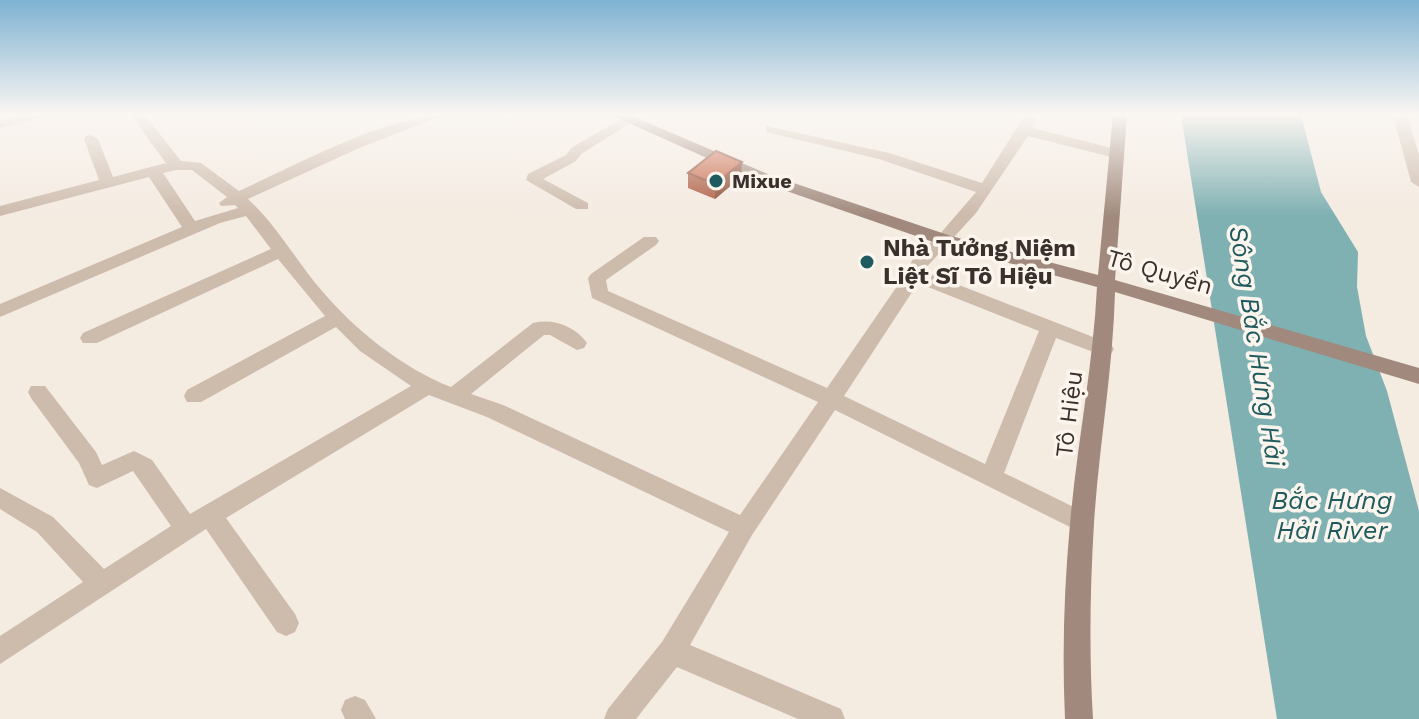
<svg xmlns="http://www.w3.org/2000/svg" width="1419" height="719" font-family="'Work Sans',sans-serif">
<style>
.water{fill:#7fb0b2}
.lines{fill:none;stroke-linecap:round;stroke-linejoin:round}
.street{fill:#cdbbac;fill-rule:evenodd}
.secondary{fill:#a18a7d;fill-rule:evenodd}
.wall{fill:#ac5a40}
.shaded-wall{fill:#8c4a34}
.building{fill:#c8694b;stroke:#8c4a34;stroke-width:2}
.poi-dot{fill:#1f5a5e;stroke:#fbf5ee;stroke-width:3}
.labels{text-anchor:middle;stroke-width:7;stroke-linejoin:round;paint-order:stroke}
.far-poi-label{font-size:20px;font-weight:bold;fill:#3b302b;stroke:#fbf5ee;text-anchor:start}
.poi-label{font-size:24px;font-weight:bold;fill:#3b302b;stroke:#fbf5ee;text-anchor:start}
.street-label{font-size:24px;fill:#3b302b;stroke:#fbf5ee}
.water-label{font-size:26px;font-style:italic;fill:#1f5a5e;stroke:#fbf5ee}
</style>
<rect width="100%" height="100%" fill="#f4ebe1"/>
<path class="water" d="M 1181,115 L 1301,115 L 1321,192 L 1358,252 L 1357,287 L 1366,336 L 1387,391 L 1419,511 L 1419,719 L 1277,719 Z"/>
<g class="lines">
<path class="street" d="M 24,115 L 53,115 L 0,128 L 0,120 Z
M 131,115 L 145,115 L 181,161 L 201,163 L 239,191 C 292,167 388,115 444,115 L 359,148 L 248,199 C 277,226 297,262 322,291 C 355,330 404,369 451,387 L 533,323 C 553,318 575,326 587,343 L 584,348 L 577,350 L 550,335 L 544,335 L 471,394 L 503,405 L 740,515 L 818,402 L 592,298 L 588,278 L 591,274 L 644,237 L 656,237 L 659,241 L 656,245 L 606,280 L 608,291 L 827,388 L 902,279 L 914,257 L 940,234 L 976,192 L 879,159 L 766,132 L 766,126 L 889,153 L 982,183 L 1025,115 L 1039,115 L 1032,128 L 1120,150 L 1123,153 L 1115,158 L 1028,136 L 976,213 L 923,271 L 1111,344 L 1114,349 L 1111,354 L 1104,356 L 1056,338 L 1004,473 L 1090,515 L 1094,522 L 1090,529 L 1082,532 L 1074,529 L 835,410 L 752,535 L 690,645 L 841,709 L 845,719 L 798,719 L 677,667 L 636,719 L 604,719 L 608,709 L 662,642 L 729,532 L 487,417 L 429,395 L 226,518 L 295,614 L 299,623 L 295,632 L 286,636 L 277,632 L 206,529 L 0,664 L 0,636 L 83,582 L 37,532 L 0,509 L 0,488 L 53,517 L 104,569 L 171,526 L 133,471 L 97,488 L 89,485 L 79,463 L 31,398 L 28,392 L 31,386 L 45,386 L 96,452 L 102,465 L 134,451 L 152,460 L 190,514 L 411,386 L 360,351 L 336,327 L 201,402 L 187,402 L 184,396 L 187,390 L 325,316 L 278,259 L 97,343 L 83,343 L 80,338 L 83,333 L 271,249 L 246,216 L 220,223 L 0,317 L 0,304 L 182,227 L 149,177 L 0,216 L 0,206 L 99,180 L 84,139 L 86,136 L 91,135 L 98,139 L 113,177 L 166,163 ZM 176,170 L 192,170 L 227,197 L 219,203 L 221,206 L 235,205 L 238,208 L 195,221 L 163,173 ZM 918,283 L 1039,331 L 985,464 L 844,396 Z
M 628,115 L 634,119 L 632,122 L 581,154 L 576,161 L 543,179 L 588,203 L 588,209 L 576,209 L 526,180 L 528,174 L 566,155 L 571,148 Z
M 1393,115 L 1407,115 L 1419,155 L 1419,187 L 1411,182 Z
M 355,696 L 365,700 L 376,719 L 345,719 L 341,710 L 345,700 Z"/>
<path class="secondary" d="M 611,115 L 630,115 L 770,175 L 951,236 L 1098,275 L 1113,115 L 1127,115 L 1115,280 L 1419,368 L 1419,384 L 1115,292 C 1113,370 1099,446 1094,523 C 1090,589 1089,654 1093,719 L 1065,719 C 1062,654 1064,589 1070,524 C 1077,444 1093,367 1097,287 L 939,244 L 758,181 Z"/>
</g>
<path class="wall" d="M 688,173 L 741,177 L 715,199 L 688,188 Z"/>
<path class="shaded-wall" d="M 742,162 L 741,177 L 715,199 L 715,184 Z"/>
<path class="building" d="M 716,151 L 742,162 L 715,184 L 688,173 Z"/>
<linearGradient id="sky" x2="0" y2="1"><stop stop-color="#7eb2d2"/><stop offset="0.53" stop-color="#faf6f2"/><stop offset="1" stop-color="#faf6f2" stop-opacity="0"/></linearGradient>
<rect width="1419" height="216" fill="url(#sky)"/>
<g class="poi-dot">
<circle cx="716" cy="181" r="8"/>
<circle cx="867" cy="262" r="8"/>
</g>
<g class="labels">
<g class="far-poi-label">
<text x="732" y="188">Mixue</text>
</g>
<g class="poi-label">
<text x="883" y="256">Nhà Tưởng Niệm<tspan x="883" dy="28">Liệt Sĩ Tô Hiệu</tspan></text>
</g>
<g class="street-label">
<text transform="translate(1160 272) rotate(16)" y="8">Tô Quyền</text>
<text transform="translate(1069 414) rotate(-83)" y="8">Tô Hiệu</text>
</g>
<g class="water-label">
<text transform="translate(1257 346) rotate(81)" y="9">Sông Bắc Hưng Hải</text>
<text x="1332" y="509">Bắc Hưng<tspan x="1332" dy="30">Hải River</tspan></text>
</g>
</g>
</svg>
